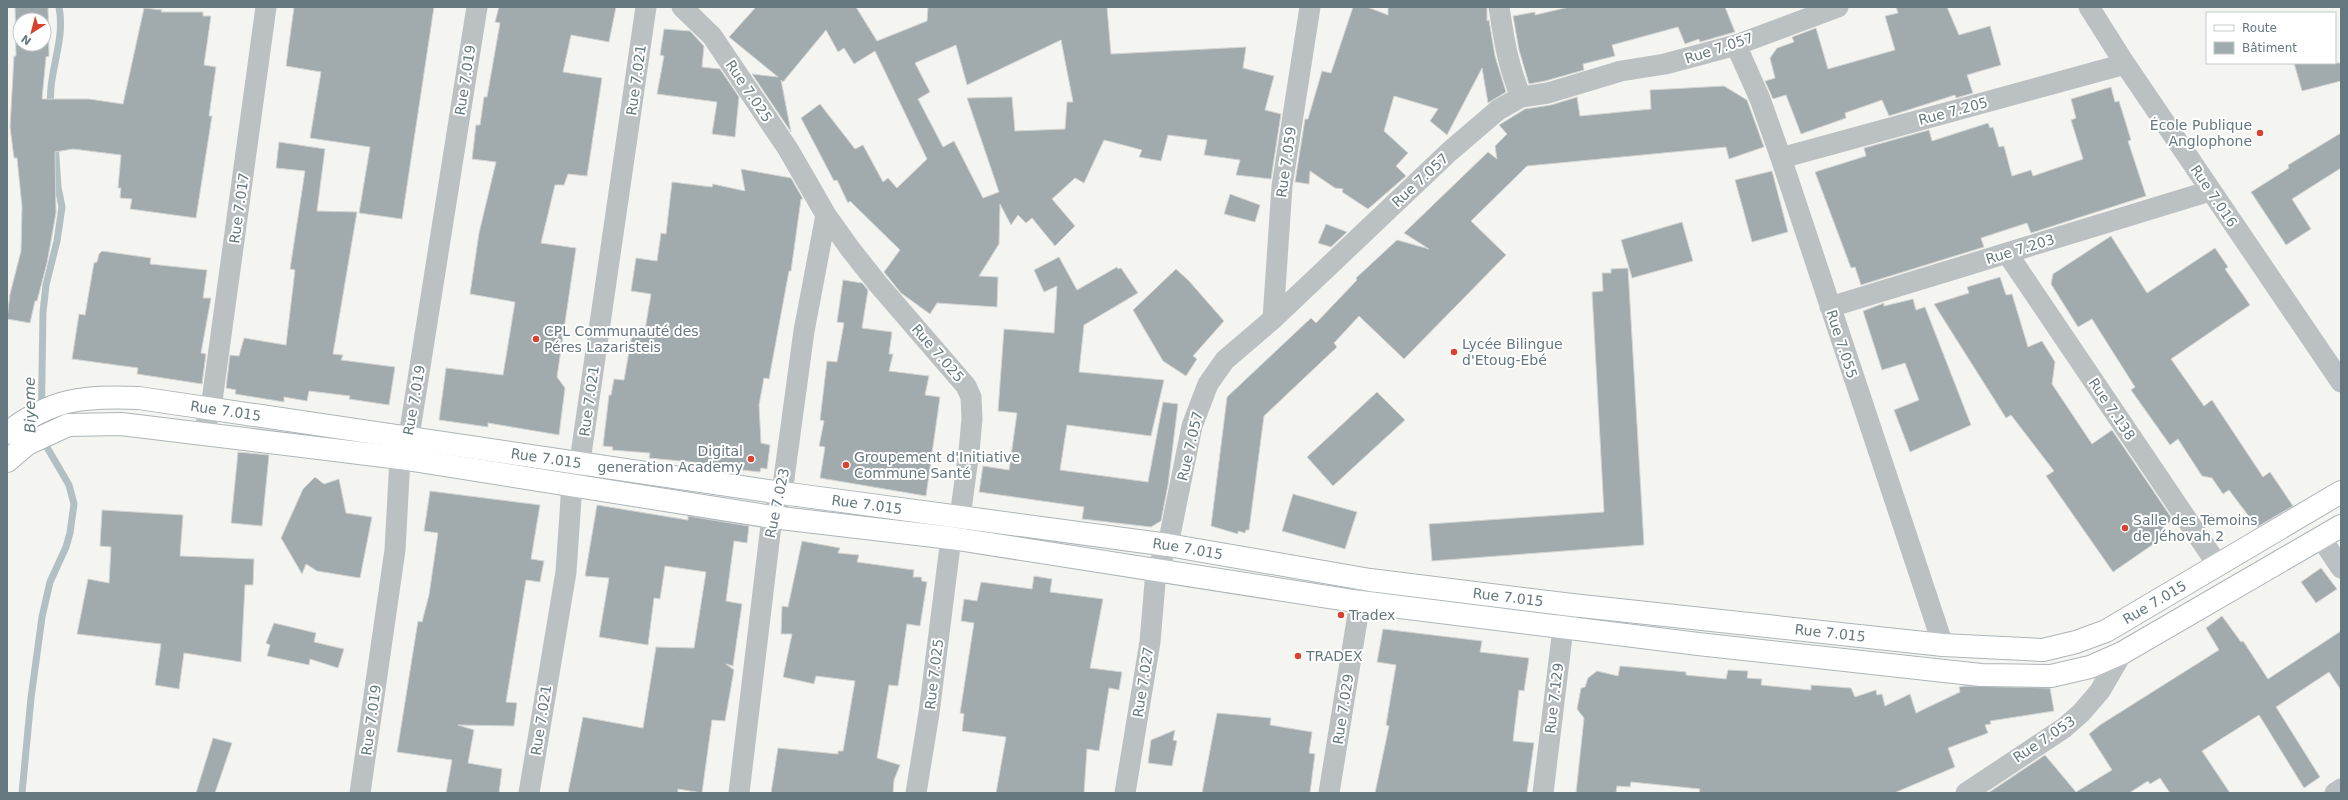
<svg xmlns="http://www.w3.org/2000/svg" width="2348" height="800" font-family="'DejaVu Sans',sans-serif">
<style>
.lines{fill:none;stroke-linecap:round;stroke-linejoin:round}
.stream{stroke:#b3c0c3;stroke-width:7}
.building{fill:#a1abae;stroke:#d5d5d3;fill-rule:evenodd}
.secondary-casing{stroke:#adb4b7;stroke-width:24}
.minor{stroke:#bbc0c2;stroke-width:21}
.secondary{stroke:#fff;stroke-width:22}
.poi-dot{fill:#d6432e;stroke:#fff;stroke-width:1.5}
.labels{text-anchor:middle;stroke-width:4;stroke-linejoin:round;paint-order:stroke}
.street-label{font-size:14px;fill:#65777f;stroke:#fff}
.poi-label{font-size:14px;fill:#65777f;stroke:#fff;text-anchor:start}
.water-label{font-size:15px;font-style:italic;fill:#61787d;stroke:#fff}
</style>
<rect width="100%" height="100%" fill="#f4f4f0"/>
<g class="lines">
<path class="stream" d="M 51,108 C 47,74 66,41 59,7
M 22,793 L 31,698 L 42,617 L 50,582 L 66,547 L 70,533 L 74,504 L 69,485 L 41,437 L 43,312 L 46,285 L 57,241 L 62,207 L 58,187 L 55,143"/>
</g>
<path class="building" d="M 15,7 L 48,7 L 49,56 L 46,57 L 42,99 L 89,99 L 123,104 L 144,8 L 162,10 L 161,12 L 203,12 L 203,16 L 211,16 L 204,65 L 216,67 L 209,116 L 212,116 L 196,218 L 130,209 L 132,199 L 120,198 L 121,188 L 118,188 L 121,155 L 73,149 L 55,152 L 56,213 L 47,263 L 37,301 L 35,301 L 30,323 L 7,319 L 10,294 L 21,251 L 22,207 L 17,158 L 14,158 L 10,127 L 14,56 L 16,56 ZM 20,20 L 44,20 L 44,44 L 20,44 Z
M 294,7 L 434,7 L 402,219 L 359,213 L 370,147 L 310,138 L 321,72 L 286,66 Z
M 499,7 L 616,7 L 609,42 L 571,35 L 563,72 L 602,78 L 587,176 L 568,174 L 564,185 L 555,185 L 541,243 L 576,248 L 557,377 L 565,388 L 559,435 L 488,423 L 488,427 L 439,420 L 446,368 L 503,375 L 515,302 L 470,294 L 479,233 L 496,162 L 472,159 L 476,125 L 480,125 L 484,97 L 487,97 L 500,23 L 495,22 Z
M 756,7 L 856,7 L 877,41 L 927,21 L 928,7 L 1107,7 L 1111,54 L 1246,47 L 1243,68 L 1274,76 L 1265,110 L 1281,114 L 1271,179 L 1236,175 L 1240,160 L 1204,155 L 1207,140 L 1168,135 L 1161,161 L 1139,157 L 1142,150 L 1104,140 L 1084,183 L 1075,178 L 1052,199 L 1075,226 L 1055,246 L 1032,218 L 1026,223 L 1018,215 L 1011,225 L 1000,204 L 999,244 L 979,276 L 998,277 L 997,307 L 937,303 L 930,314 L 901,293 L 884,272 L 900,250 L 850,201 L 848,203 L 837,180 L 834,181 L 801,118 L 820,104 L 855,149 L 863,145 L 883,182 L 888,178 L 897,188 L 927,159 L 875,51 L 854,64 L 844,48 L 838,52 L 826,30 L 783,82 L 781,80 L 791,132 L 752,74 L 778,77 L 729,37 ZM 1061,40 L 1073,102 L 1067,102 L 1065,129 L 1015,131 L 1012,97 L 967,98 L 999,192 L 983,198 L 954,141 L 943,147 L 918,99 L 930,92 L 915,63 L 956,45 L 967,85 Z
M 1353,7 L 1367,7 L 1388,15 L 1388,7 L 1487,7 L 1487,21 L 1489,20 L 1495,56 L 1506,92 L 1488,103 L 1482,68 L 1447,135 L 1430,121 L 1438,109 L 1394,96 L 1384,131 L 1408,153 L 1396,166 L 1406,176 L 1368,209 L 1342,192 L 1343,189 L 1335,188 L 1310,171 L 1309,184 L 1295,182 L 1305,119 L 1308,119 L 1322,71 L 1331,73 Z
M 1569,7 L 1725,7 L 1735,32 L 1700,42 L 1699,39 L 1685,44 L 1678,27 L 1612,45 L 1615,56 L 1583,64 L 1584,70 L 1545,81 L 1529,84 L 1519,50 L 1513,16 L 1535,12 L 1535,15 Z
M 1896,7 L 1947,7 L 1959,35 L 1990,26 L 2001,65 L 1967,75 L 1973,93 L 1956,98 L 1955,95 L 1889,116 L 1882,100 L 1845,113 L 1846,118 L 1801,134 L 1786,95 L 1773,99 L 1765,81 L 1775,78 L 1770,58 L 1777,48 L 1794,42 L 1792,37 L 1816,28 L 1828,69 L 1895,50 L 1885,16 L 1898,13 Z
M 664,29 L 690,31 L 704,46 L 702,67 L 720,69 L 739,97 L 735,137 L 712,134 L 717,102 L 657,94 L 664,56 L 660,55 Z
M 2294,63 L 2341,63 L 2341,81 L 2302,91 Z
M 1724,86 L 1747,100 L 1764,147 L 1729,159 L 1726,147 L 1527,166 L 1471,221 L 1506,255 L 1404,359 L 1359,316 L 1334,343 L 1337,347 L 1264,416 L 1249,530 L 1246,530 L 1245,533 L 1238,531 L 1238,534 L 1211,526 L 1227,397 L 1311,318 L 1316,323 L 1357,280 L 1356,278 L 1397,240 L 1429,249 L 1404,233 L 1488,152 L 1497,159 L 1495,146 L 1507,134 L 1499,125 L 1525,109 L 1551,105 L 1577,97 L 1580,116 L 1651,109 L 1650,90 Z
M 2111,87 L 2115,102 L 2119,101 L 2131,140 L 2128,141 L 2146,196 L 2031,233 L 2027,223 L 1981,238 L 1984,247 L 1861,285 L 1855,267 L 1851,268 L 1815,172 L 1866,156 L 1864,148 L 1929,130 L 1932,141 L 1988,123 L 1990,128 L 1993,127 L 1999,147 L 2004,146 L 2012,176 L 2031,170 L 2033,176 L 2083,159 L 2071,120 L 2076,118 L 2071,99 Z
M 2341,133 L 2341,168 L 2292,199 L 2311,229 L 2286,245 L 2251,192 L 2289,168 L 2288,165 Z
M 279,142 L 325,149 L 317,211 L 357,212 L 333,354 L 343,355 L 341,360 L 395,367 L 389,405 L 349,399 L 350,396 L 309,391 L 307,401 L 284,397 L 284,402 L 235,394 L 236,390 L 226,388 L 230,355 L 239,356 L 244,338 L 286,345 L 295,270 L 290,269 L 305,171 L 276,168 Z
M 741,169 L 791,178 L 803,199 L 801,199 L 791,271 L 789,271 L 769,379 L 764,378 L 759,405 L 761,443 L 770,445 L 767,469 L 761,468 L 760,472 L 732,469 L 732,466 L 649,458 L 650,453 L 612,450 L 613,447 L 603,446 L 609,395 L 611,395 L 614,379 L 624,380 L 633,329 L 645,330 L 651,294 L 631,291 L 636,258 L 657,261 L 661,233 L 666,234 L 672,182 L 712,187 L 713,184 L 745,191 Z
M 1772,171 L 1788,232 L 1752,242 L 1735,180 Z
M 1230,194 L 1260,205 L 1255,222 L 1224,214 Z
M 1682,222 L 1693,261 L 1632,278 L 1621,240 Z
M 1326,224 L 1347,232 L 1331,247 L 1318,243 Z
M 2111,236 L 2147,293 L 2215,248 L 2228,267 L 2225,269 L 2250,305 L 2171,359 L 2204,406 L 2212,400 L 2263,477 L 2270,472 L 2293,506 L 2257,527 L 2229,490 L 2223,494 L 2212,478 L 2202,476 L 2178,439 L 2170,445 L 2131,390 L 2135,387 L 2092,319 L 2078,327 L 2051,284 L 2053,274 Z
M 102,251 L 151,258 L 150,264 L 207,270 L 203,298 L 211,298 L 201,353 L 206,354 L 202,384 L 137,374 L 138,368 L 72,359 L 79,314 L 85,315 L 94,263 L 97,262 L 99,254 Z
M 1059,257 L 1077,290 L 1117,267 L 1118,269 L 1121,268 L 1138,293 L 1084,325 L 1079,372 L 1164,380 L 1151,436 L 1067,425 L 1060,470 L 1148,482 L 1163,402 L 1178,404 L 1168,485 L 1161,521 L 1151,527 L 1082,519 L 1084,507 L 979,492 L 983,466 L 1009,470 L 1017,413 L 998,411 L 1004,329 L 1054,333 L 1057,286 L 1044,292 L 1034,270 Z
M 1628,268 L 1644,545 L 1432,561 L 1429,524 L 1604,512 L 1592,292 L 1603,291 L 1602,273 L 1611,273 L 1611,269 Z
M 1176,269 L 1189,281 L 1224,321 L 1193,356 L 1197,359 L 1186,376 L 1163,361 L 1133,310 Z
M 2000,277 L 2006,295 L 2012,294 L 2028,347 L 2042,341 L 2055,362 L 2052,384 L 2092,444 L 2112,430 L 2173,520 L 2163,526 L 2168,534 L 2113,572 L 2046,476 L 2054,471 L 2011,415 L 2006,418 L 1934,304 L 1969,293 L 1967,287 Z
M 843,280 L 862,283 L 868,290 L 862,328 L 892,332 L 889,354 L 893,354 L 889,371 L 929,376 L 925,395 L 940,397 L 926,496 L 820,478 L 825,447 L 819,446 L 824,421 L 820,420 L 827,361 L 837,362 L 844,323 L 837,322 Z
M 1913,299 L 1916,310 L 1925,307 L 1971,425 L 1910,452 L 1894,410 L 1919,400 L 1905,363 L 1882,370 L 1863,311 L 1884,303 L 1884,306 Z
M 1377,392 L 1405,420 L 1333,486 L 1307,457 Z
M 238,452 L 269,455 L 262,526 L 231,523 Z
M 315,477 L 324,484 L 339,479 L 346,513 L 372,517 L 360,578 L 317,571 L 306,564 L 302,574 L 281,538 L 303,489 Z
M 430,491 L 540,505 L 531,559 L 544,561 L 540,582 L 526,580 L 506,702 L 517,703 L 514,726 L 458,725 L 474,730 L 468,763 L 502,769 L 499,793 L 446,793 L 452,760 L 397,752 L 418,621 L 422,622 L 429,595 L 438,533 L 424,531 Z
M 1293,494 L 1357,512 L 1345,549 L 1282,531 Z
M 597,505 L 688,520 L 688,516 L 749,526 L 747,543 L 734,541 L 726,601 L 742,604 L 733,666 L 726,664 L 734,670 L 725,721 L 712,720 L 702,793 L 678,789 L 678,793 L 568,793 L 583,717 L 643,728 L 656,647 L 694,648 L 706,572 L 665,566 L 660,599 L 654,598 L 648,645 L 599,637 L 609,578 L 585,576 Z
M 102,510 L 183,515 L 180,556 L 254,559 L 253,585 L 245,585 L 241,662 L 184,653 L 179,689 L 155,685 L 161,644 L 77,634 L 88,579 L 109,583 L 111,547 L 100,546 Z
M 802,541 L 840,548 L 838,553 L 859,555 L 857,562 L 914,570 L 913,577 L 921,577 L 922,581 L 927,582 L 920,626 L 907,624 L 898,686 L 889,685 L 877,758 L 900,765 L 894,780 L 893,793 L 771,793 L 778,748 L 838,754 L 838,751 L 843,751 L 855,681 L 816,676 L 814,684 L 783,677 L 792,634 L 781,634 L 782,606 L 788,607 Z
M 2321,568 L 2337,589 L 2316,603 L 2301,582 Z
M 1034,576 L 1052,579 L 1050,592 L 1103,599 L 1090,668 L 1122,672 L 1119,690 L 1109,688 L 1099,751 L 1087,749 L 1084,793 L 996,793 L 1006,737 L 962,731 L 964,714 L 960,713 L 974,623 L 961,621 L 964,599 L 977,601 L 981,582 L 1032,589 Z
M 2222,616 L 2241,642 L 2243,641 L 2268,679 L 2341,631 L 2341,690 L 2329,672 L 2276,707 L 2320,777 L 2304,788 L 2259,715 L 2202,751 L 2230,793 L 2170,793 L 2160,778 L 2150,784 L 2148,781 L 2129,793 L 1988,793 L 2045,755 L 2076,792 L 2112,770 L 2089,734 L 2100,725 L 2219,650 L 2206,628 Z
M 274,623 L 316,633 L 314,642 L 344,649 L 338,668 L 310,659 L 309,665 L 267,656 L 270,645 L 266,643 Z
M 1383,629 L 1482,641 L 1480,652 L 1529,658 L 1524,691 L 1519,690 L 1513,741 L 1534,743 L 1527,793 L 1375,793 L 1389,726 L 1386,725 L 1396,665 L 1377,662 Z
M 1620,666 L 1686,672 L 1686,675 L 1726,679 L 1728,670 L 1748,671 L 1747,678 L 1762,679 L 1761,685 L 1811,690 L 1811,685 L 1851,688 L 1855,697 L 1876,690 L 1877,695 L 1882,694 L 1885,706 L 1910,694 L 1916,713 L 1960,692 L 1959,687 L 1965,686 L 2050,688 L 2054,711 L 1990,721 L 1991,724 L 1985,725 L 1988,733 L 1948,748 L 1955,767 L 1894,793 L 1699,793 L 1700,789 L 1631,782 L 1630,787 L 1617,786 L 1616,793 L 1576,793 L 1584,718 L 1577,709 L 1581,688 L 1585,687 L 1588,678 L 1597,671 L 1618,676 Z
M 1217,713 L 1271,718 L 1270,725 L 1312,732 L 1309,753 L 1315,754 L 1310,793 L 1202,793 Z
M 1175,730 L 1173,740 L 1177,741 L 1172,766 L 1148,763 L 1151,740 Z
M 213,738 L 232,743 L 215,793 L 196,793 Z"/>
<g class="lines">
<g class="secondary-casing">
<g id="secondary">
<path id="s1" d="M 7,433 C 52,398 84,396 139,398 L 782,493 L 1168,545 L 1370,580 L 1572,605 L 1943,645 L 2043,650 L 2076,642 L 2106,631 L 2341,492"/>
<path d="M 7,461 L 27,444 L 68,425 L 121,424 L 400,458 L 772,517 L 951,538 L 1360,602 L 1698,644 L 1981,675 L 2051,676 L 2090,667 L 2122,653 L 2341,526"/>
</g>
</g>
<path class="minor" d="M 682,7 L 712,36 L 788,149 L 826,215 L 851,250 L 878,284 L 966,386 L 971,397 L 972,419 L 969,451 L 960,517 L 951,538 L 929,713 L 916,793
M 1499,7 C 1504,40 1508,66 1521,97
M 2089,7 L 2125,64 L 2341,382
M 1736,45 L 1760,99 L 1781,158 L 1943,645
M 1781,158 L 2125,64
M 2007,253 L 2217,564
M 1830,307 L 2210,191
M 1273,319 L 1282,186 L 1310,7
M 203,433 L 211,408 L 266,7
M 2321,538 L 2341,568
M 360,793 L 395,550 L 400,458 L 409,436 L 477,7
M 529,793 L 566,572 L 572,484 L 580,461 L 646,7
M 739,793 L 772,517 L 782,493 L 804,331 L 826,215
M 1125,793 L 1150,642 L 1156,571 L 1168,545 L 1192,426 L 1208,384 L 1225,360 L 1273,319 L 1449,152 L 1498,110 L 1521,97 L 1548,93 L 1621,71 L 1665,64 L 1736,45 L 1838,7
M 1329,793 L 1360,602 L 1370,580
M 1543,793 L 1563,628 L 1572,605
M 1966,793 L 2064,728 L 2081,713 L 2100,691 L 2122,653
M 2335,793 L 2341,789"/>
<use href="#secondary" class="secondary"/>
</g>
<g class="poi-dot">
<circle cx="2260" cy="133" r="4"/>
<circle cx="536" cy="339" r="4"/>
<circle cx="1454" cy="352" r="4"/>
<circle cx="751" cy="459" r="4"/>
<circle cx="846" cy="465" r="4"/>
<circle cx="2125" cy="528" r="4"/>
<circle cx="1341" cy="615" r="4"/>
<circle cx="1298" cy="656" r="4"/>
</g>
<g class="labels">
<g class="street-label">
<text transform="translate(1719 48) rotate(-18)" y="5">Rue 7.057</text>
<text transform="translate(465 80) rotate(-81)" y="5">Rue 7.019</text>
<text transform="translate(636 80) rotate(-82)" y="5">Rue 7.021</text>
<text transform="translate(749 91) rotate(56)" y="5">Rue 7.025</text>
<text transform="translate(1953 111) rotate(-15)" y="5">Rue 7.205</text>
<text transform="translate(1286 162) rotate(-82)" y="5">Rue 7.059</text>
<text transform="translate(1420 180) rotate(-43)" y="5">Rue 7.057</text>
<text transform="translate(2214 196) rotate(56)" y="5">Rue 7.016</text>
<text transform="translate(239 208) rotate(-82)" y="5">Rue 7.017</text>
<text transform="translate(2020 249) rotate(-17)" y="5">Rue 7.203</text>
<text transform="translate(1842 344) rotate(72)" y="5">Rue 7.055</text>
<text transform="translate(938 353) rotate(49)" y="5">Rue 7.025</text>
<text transform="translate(414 400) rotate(-80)" y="5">Rue 7.019</text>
<text transform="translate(589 401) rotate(-82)" y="5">Rue 7.021</text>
<text transform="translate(2112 409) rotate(56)" y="5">Rue 7.138</text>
<text dy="5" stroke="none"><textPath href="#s1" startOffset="228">Rue 7.015</textPath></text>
<text transform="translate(1190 446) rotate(-77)" y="5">Rue 7.057</text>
<text dy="5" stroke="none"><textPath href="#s1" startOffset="552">Rue 7.015</textPath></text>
<text transform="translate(777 503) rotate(-78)" y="5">Rue 7.023</text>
<text dy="5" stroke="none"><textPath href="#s1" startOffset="876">Rue 7.015</textPath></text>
<text dy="5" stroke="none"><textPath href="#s1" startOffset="1200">Rue 7.015</textPath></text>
<text dy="5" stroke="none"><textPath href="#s1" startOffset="1524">Rue 7.015</textPath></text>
<text dy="5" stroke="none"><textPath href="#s1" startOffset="2184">Rue 7.015</textPath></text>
<text dy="5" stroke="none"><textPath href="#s1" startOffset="1848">Rue 7.015</textPath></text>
<text transform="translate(934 674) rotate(-83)" y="5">Rue 7.025</text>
<text transform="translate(1143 682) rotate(-81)" y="5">Rue 7.027</text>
<text transform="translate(1554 698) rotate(-83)" y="5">Rue 7.129</text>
<text transform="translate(1343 709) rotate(-81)" y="5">Rue 7.029</text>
<text transform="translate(371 720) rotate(-82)" y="5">Rue 7.019</text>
<text transform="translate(541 720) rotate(-81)" y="5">Rue 7.021</text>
<text transform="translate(2044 739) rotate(-34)" y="5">Rue 7.053</text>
</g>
<g class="poi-label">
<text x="2252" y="130" text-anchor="end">École Publique<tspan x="2252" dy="16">Anglophone</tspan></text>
<text x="544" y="336">CPL Communauté des<tspan x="544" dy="16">Péres Lazaristeis</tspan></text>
<text x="1462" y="349">Lycée Bilingue<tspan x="1462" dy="16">d'Etoug-Ebé</tspan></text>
<text x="743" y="456" text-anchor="end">Digital<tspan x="743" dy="16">generation Academy</tspan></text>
<text x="854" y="462">Groupement d'Initiative<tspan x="854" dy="16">Commune Santé</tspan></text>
<text x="2133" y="525">Salle des Temoins<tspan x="2133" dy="16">de Jéhovah 2</tspan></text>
<text x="1349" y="620">Tradex</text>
<text x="1306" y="661">TRADEX</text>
</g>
<g class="water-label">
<text transform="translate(30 405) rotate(-91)" y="5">Biyeme</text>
</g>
</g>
<rect width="2348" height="800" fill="none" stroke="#65777f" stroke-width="16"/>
<rect x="2206" y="12" width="130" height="52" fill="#ffffff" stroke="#c1c9cc"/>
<rect x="2214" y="25" width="20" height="6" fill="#ffffff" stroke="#c1c9cc"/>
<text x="2242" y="32" font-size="12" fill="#65777f">Route</text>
<rect x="2214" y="42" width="20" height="12" fill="#a1abae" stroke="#c1c9cc"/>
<text x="2242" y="52" font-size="12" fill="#65777f">Bâtiment</text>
<g transform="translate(32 32) rotate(216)"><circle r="19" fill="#ffffff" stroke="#c1c9cc"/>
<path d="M0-3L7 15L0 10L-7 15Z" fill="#d6432e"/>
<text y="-6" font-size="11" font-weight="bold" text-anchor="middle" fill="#65777f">N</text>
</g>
</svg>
